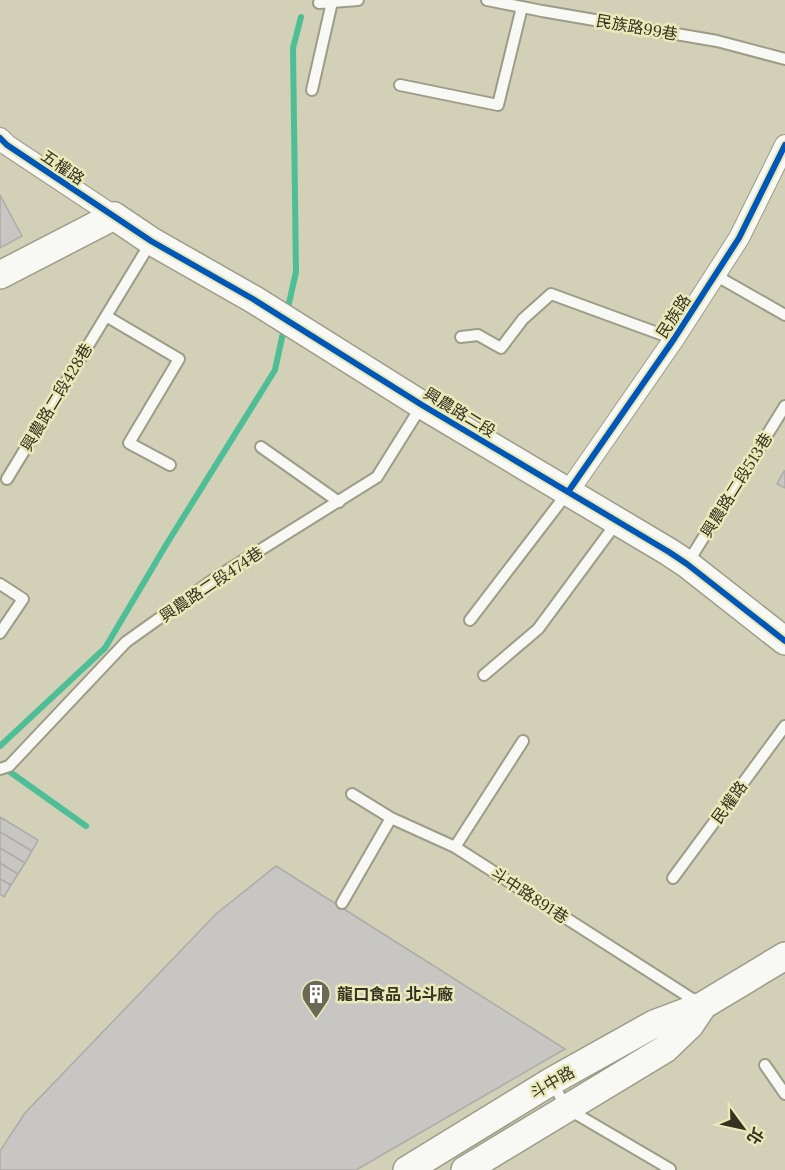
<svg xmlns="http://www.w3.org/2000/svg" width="785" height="1170" font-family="Lora,'Noto Sans TC',serif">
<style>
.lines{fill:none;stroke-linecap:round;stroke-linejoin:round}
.stream{stroke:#4ebe97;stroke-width:6}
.building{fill:#c7c6c3;stroke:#acaba7;stroke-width:1.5}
.lane-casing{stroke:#9d9c88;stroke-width:14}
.street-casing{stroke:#9d9c88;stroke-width:22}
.secondary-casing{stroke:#9d9c88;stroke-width:30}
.lane{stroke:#f8f8f4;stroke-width:10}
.street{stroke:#f8f8f4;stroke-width:20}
.secondary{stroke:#f8f8f4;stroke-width:27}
.cycleway-casing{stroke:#eae9b9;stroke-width:10}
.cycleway{stroke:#0057b8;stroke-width:6}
.labels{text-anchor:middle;stroke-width:5;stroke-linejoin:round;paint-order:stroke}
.street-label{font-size:16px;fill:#333220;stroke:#eae9b9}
.poi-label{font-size:16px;font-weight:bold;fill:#333220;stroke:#eae9b9;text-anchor:start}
</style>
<rect width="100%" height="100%" fill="#d2d0b7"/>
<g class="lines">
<path class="stream" d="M 287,312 L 296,272 L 293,48 L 301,17
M 0,746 L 105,648 L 166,545 L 275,370 L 284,328
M 3,767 L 86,826"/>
</g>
<path class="building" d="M 0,195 L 22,236 L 0,248 Z
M 784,471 L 785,471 L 785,488 L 777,484 Z
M 0,817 L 38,840 L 32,851 L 0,832 Z
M 0,832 L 32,851 L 25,863 L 0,848 Z
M 0,848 L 25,863 L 18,874 L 0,863 Z
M 0,863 L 18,874 L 11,885 L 0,879 Z
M 276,866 L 565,1049 L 356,1170 L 0,1170 L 0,1151 L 25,1113 L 216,914 Z
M 0,879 L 11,885 L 4,897 L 0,894 Z"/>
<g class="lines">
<g class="lane-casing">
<path id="lane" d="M 320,0 L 319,3 L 358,0
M 487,0 L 542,11 L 717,41 L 785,59
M 400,85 L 498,105 L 522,7
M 312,90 L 332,2
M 715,275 L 785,315
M 106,316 L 179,359 L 129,443 L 170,465
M 461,337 L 478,335 L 501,348 L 523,319 L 551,294 L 674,339
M 261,447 L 339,502
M 7,479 L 151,242
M 687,564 L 785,406
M 0,584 L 23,599 L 0,633
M 470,620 L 568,492
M 484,675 L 538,629 L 617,522
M 0,769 L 9,766 L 126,642 L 217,577 L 377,477 L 422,405
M 352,794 L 391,818 L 455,847 L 700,1004
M 455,847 L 523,741
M 673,878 L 785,726
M 342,903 L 391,818
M 765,1065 L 785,1094
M 553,1083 L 566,1108 L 670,1169"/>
</g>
<g class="street-casing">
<path id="street" d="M 0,138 L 7,145 L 114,216
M 568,492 L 674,339 L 739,238 L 785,145"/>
</g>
<g class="secondary-casing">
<path id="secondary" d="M 0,275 L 114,216 L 151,241 L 253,299 L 422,405 L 669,552 L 687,564 L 785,641
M 407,1170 L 552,1081 L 654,1024 L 702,1006 L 785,956
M 465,1170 L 665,1049 L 690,1025 L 702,1007"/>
</g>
<use href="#lane" class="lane"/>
<use href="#street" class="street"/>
<use href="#secondary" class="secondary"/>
<g class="cycleway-casing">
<path id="cycleway" d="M 0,138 L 7,145 L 151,241 L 253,299 L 422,405 L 669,552 L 687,564 L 785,641
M 568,492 L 674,339 L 739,238 L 785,145"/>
</g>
<use href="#cycleway" class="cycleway"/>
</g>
<defs>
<g id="building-pin" transform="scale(1.5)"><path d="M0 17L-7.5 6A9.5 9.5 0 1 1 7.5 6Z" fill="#6b6955" stroke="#eae9b9"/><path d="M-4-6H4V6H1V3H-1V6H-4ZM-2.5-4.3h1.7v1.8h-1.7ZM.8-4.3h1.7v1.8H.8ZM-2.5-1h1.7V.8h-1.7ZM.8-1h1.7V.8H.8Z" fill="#fff"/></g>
</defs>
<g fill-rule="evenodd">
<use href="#building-pin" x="316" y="994"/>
</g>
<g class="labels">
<g class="street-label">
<text transform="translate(637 27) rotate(10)" y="6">民族路99巷</text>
<text transform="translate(63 167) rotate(34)" y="6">五權路</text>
<text transform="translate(673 316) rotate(-57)" y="6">民族路</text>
<text transform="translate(56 397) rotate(-59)" y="6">興農路二段428巷</text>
<text transform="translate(460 412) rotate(31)" y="6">興農路二段</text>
<text transform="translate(736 485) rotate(-58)" y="6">興農路二段513巷</text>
<text transform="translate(211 584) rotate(-34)" y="6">興農路二段474巷</text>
<text transform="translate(729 802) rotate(-54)" y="6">民權路</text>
<text transform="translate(530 895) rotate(33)" y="6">斗中路891巷</text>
<text transform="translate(552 1082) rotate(-30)" y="6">斗中路</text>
</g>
<g class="poi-label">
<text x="337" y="1000">龍口食品 北斗廠</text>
</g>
</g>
<g transform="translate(743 1128) rotate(123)" stroke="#eae9b9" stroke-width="4.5" paint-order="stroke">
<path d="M0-4.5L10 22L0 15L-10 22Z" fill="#333220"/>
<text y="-9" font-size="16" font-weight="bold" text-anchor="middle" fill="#333220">北</text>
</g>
</svg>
